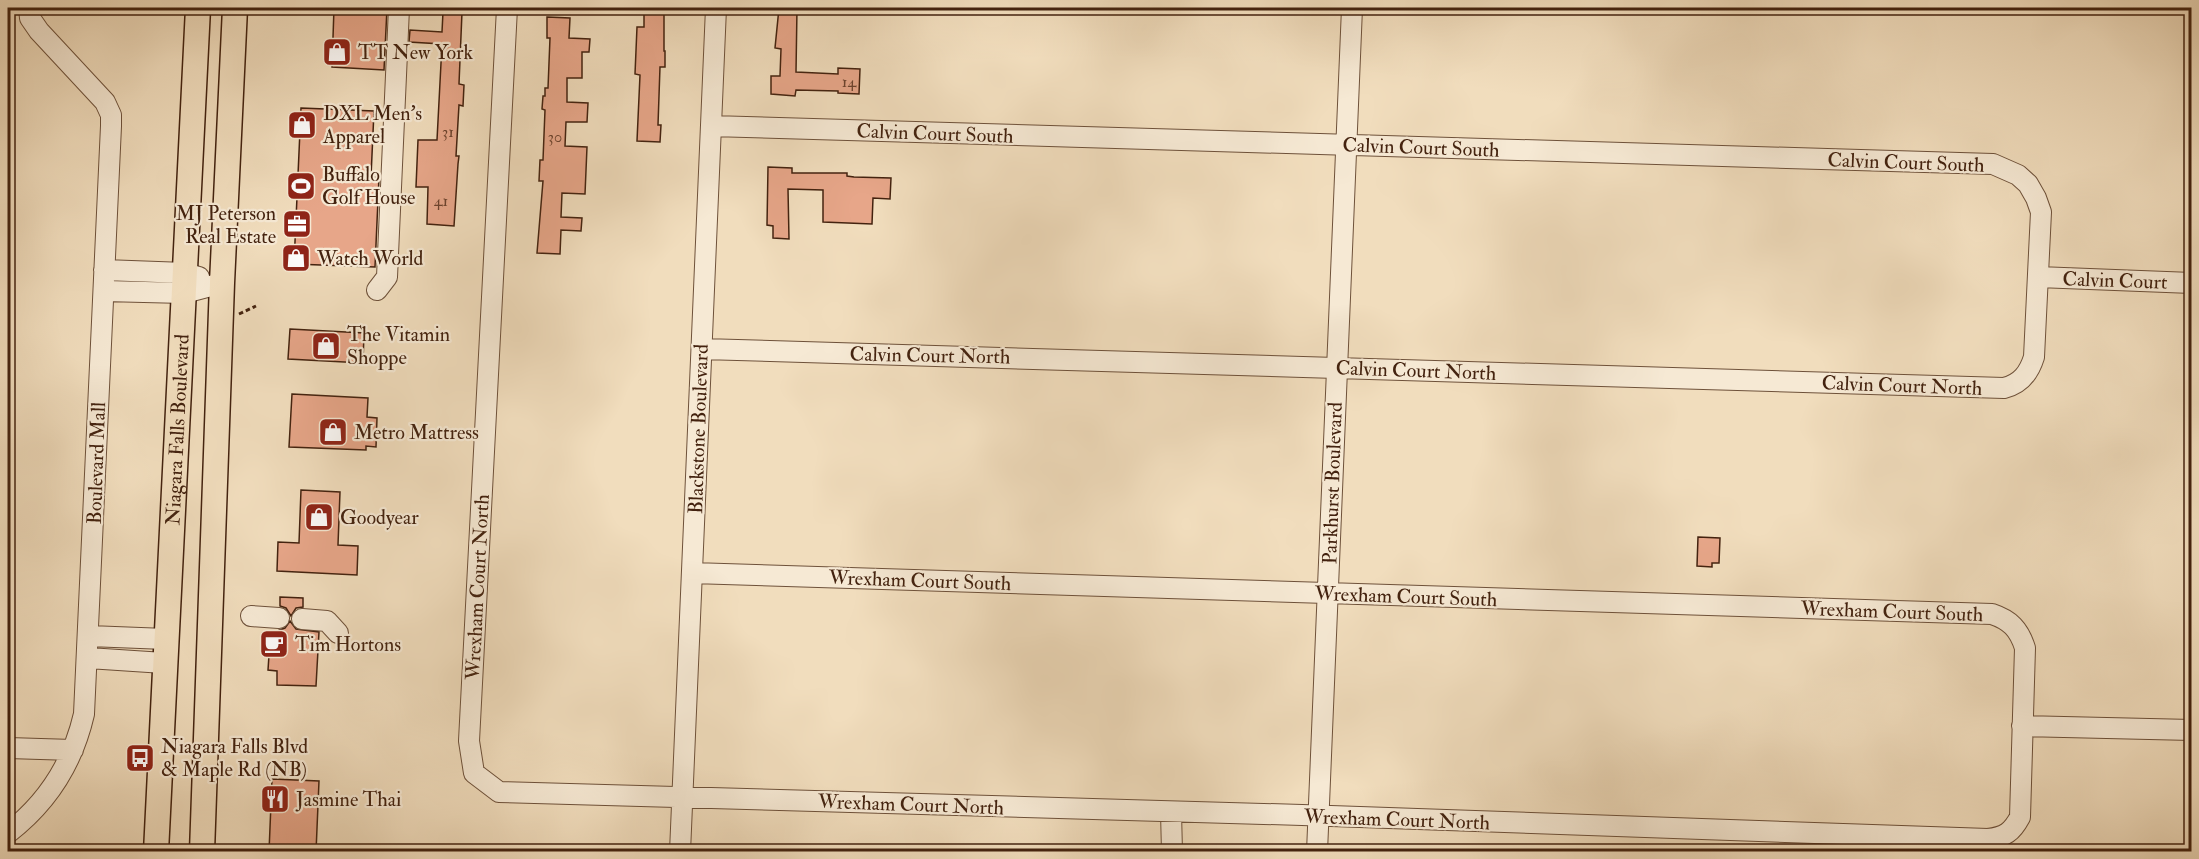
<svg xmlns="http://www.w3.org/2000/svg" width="2199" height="859" font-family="'IM FELL Double Pica',serif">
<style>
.building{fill:#e7a689;stroke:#43220f;stroke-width:1.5}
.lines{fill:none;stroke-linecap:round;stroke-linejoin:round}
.minor-casing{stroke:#6e513a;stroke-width:22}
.major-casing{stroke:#43220f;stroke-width:27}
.path{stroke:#43220f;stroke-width:3;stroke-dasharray:4.5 3;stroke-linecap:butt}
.minor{stroke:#f6e9d4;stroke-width:20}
.major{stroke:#f1ddbd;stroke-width:24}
.labels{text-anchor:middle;stroke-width:4.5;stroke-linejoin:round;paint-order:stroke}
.number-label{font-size:16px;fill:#6c432e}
.poi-label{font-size:20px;fill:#43220f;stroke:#f6e9d4;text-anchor:start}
.street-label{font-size:20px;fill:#43220f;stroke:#f6e9d4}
</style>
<rect width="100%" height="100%" fill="#f1ddbd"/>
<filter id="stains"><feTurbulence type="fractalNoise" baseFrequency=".00333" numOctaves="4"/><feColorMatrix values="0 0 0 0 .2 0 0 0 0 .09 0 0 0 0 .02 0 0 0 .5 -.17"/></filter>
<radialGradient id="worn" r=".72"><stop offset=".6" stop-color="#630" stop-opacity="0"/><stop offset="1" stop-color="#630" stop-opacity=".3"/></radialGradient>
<path class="building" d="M 334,8 L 387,8 L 384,70 L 332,67 Z
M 644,8 L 664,8 L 664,51 L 665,51 L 665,67 L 660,67 L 658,125 L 661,125 L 660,142 L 637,141 L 640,75 L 635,74 L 637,27 L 644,27 Z
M 779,8 L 797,8 L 796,72 L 838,74 L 838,68 L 860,69 L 859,94 L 838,93 L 838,91 L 796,90 L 795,96 L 771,94 L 771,76 L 780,76 L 781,49 L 775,48 Z
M 443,12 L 462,12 L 459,84 L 464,85 L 463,106 L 459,105 L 456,156 L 459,156 L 458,164 L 454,226 L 427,224 L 428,187 L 416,187 L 418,140 L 437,140 L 442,44 L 409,42 L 410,30 L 442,32 Z
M 547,17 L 570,18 L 569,38 L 590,39 L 589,52 L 582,52 L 582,78 L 567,78 L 567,102 L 588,103 L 587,122 L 566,122 L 565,146 L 587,147 L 585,194 L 562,193 L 561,217 L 582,218 L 581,231 L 561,230 L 560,254 L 537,253 L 543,181 L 539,181 L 540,160 L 543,160 L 545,110 L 542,109 L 543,96 L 545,96 L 545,88 L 548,88 L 550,38 L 547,38 Z
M 301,108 L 374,111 L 371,177 L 379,177 L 375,267 L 294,264 Z
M 768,167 L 792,168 L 792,173 L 847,173 L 847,176 L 854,177 L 891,178 L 890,199 L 873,198 L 872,224 L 823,222 L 823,190 L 788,189 L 789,239 L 773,238 L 773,226 L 767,225 Z
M 290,329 L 364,333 L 363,363 L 288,359 Z
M 292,394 L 368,398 L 367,417 L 377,418 L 376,447 L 366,446 L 366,450 L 289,447 Z
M 301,490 L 340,492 L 338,545 L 358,546 L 357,575 L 277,571 L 278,542 L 299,543 Z
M 1698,537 L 1720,538 L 1719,563 L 1712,563 L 1712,567 L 1697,566 Z
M 280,597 L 303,598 L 303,607 L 296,608 L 291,616 L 286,608 L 280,606 Z
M 290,621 L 296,629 L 319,632 L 316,686 L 277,685 L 277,671 L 268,670 L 270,640 L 278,640 L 279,630 L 285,628 Z
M 272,779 L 319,781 L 316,852 L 269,852 Z"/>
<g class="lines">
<g class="minor-casing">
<path id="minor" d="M 507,8 L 469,741 L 474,773 L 499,792 L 1302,815 L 1988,839 C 2005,837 2012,832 2020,817 L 2025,648 C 2019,629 2010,620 1992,614 L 692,573
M 104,270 L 185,273 L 199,277
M 2038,277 L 2192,283
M 377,290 L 387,277 L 399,8
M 104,291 L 184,293 L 222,283
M 702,349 L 2004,388 C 2021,384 2029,373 2034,357 L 2041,212 L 2036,198 L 2028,184 L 2018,175 L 1993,164 L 711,126
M 251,616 L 279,618
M 302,619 L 327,621 L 338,633
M 89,636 L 166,639
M 88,658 L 164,663
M 2022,726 L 2192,730
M 8,748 L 73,750
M 1171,812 L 1172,852
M 8,833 C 47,803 73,762 84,714 L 111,126 L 111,115 L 105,102 L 39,31 L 30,18 L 29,8
M 680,852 L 716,8
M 1317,852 L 1352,8"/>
</g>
<g class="major-casing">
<g id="major">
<path id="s1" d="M 156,852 L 198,8"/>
<path d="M 202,852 L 222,283 L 235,8"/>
</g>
</g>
<path class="path" d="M 239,314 L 256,306"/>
<use href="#minor" class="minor"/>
<use href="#major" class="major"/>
</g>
<defs>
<g id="shop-square" transform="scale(1.5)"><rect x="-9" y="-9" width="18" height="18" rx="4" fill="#8f2418" stroke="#f6e9d4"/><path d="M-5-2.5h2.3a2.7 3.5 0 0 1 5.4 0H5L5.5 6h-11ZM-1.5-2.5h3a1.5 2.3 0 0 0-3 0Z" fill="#fff"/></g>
<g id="stadium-square" transform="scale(1.5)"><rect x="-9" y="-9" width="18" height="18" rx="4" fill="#8f2418" stroke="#f6e9d4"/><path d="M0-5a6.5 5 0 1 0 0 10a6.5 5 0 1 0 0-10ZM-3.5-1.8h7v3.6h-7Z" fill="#fff"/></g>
<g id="office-square" transform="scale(1.5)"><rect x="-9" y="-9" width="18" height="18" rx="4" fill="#8f2418" stroke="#f6e9d4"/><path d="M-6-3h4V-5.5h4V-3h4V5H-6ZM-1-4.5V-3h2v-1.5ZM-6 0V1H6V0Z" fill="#fff"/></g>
<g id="cafe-square" transform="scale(1.5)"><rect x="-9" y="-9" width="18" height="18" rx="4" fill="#8f2418" stroke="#f6e9d4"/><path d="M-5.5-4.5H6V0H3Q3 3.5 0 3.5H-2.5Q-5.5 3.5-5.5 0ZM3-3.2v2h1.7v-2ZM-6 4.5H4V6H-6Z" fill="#fff"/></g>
<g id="bus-square" transform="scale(1.5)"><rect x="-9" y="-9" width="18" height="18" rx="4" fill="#8f2418" stroke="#f6e9d4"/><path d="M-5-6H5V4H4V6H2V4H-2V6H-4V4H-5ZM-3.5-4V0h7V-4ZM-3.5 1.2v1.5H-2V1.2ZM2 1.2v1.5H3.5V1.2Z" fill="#fff"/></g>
<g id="restaurant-square" transform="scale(1.5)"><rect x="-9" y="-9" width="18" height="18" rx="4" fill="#8f2418" stroke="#f6e9d4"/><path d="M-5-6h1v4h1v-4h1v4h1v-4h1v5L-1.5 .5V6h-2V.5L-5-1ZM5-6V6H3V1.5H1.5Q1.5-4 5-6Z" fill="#fff"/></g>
</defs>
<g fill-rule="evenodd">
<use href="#shop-square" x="337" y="52"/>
<use href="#shop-square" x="302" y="125"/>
<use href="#stadium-square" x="301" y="186"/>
<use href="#office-square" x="297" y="224"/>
<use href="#shop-square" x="296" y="258"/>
<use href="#shop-square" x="326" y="346"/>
<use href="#shop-square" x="333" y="432"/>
<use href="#shop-square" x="319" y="517"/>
<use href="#cafe-square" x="274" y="644"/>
<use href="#bus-square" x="140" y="758"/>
<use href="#restaurant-square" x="275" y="799"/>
</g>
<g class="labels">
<g class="number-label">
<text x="849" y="87">14</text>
<text x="448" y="137">31</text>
<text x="555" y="142">30</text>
<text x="441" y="206">41</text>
</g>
<g class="poi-label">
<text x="358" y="59">TT New York</text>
<text x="323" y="120">DXL Men's<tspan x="323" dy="23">Apparel</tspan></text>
<text x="322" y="181">Buffalo<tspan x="322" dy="23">Golf House</tspan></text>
<text x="276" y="220" text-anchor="end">MJ Peterson<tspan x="276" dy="23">Real Estate</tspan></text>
<text x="317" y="265">Watch World</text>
<text x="347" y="341">The Vitamin<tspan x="347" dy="23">Shoppe</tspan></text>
<text x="354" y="439">Metro Mattress</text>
<text x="340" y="524">Goodyear</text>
<text x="295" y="651">Tim Hortons</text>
<text x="161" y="753">Niagara Falls Blvd<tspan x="161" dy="23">&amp; Maple Rd (NB)</tspan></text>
<text x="296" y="806">Jasmine Thai</text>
</g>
<g class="street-label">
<text transform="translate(935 133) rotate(2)" y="7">Calvin Court South</text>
<text transform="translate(1421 147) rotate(2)" y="7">Calvin Court South</text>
<text transform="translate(1906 162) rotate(2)" y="7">Calvin Court South</text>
<text transform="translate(2115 280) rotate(2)" y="7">Calvin Court</text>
<text transform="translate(930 355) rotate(1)" y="7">Calvin Court North</text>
<text transform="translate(1416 370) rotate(2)" y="7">Calvin Court North</text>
<text transform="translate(1902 385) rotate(2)" y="7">Calvin Court North</text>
<text dy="7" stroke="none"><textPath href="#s1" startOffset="423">Niagara Falls Boulevard</textPath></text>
<text transform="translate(698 429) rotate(-88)" y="7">Blackstone Boulevard</text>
<text transform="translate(96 463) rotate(-88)" y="7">Boulevard Mall</text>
<text transform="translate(1332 483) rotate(-88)" y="7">Parkhurst Boulevard</text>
<text transform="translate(920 580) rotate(2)" y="7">Wrexham Court South</text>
<text transform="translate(477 587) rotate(-87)" y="7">Wrexham Court North</text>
<text transform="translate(1406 596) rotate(2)" y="7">Wrexham Court South</text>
<text transform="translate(1892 611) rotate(2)" y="7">Wrexham Court South</text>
<text transform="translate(911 804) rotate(2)" y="7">Wrexham Court North</text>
<text transform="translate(1397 819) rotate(2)" y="7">Wrexham Court North</text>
</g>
</g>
<rect width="2199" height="859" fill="none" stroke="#f1ddbd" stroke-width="30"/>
<rect x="9" y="9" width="2181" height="841" fill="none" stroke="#43220f" stroke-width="3"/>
<rect x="15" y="15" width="2169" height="829" fill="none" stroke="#43220f" stroke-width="1.5"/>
<rect width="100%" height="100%" filter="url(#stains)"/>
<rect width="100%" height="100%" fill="url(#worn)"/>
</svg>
